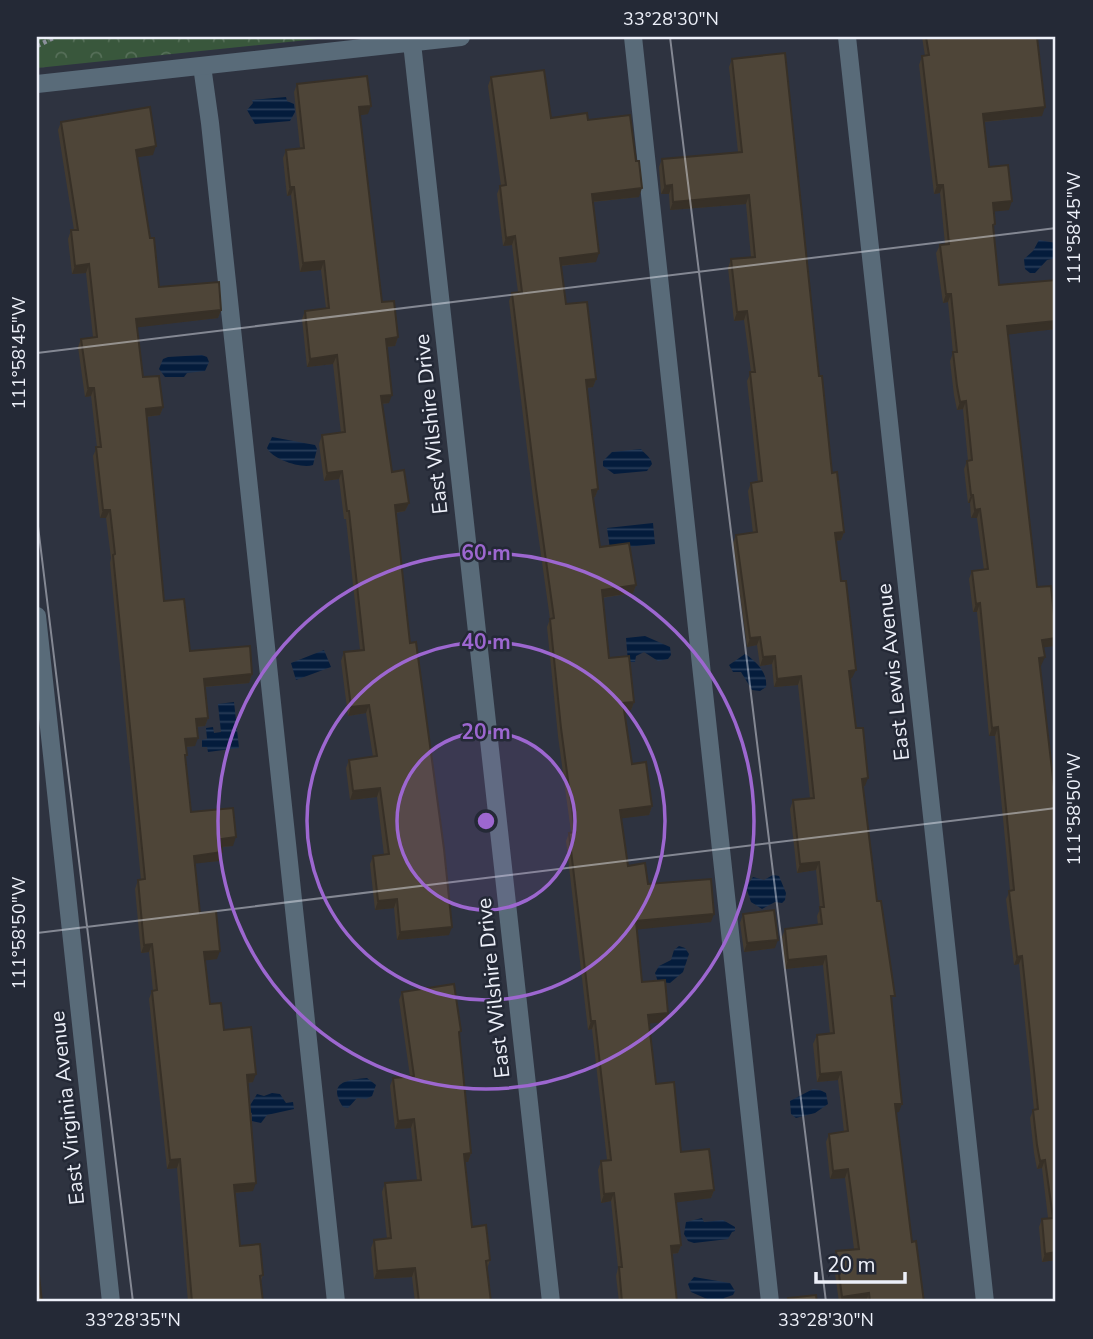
<svg xmlns="http://www.w3.org/2000/svg" width="1093" height="1339" font-family="'Nunito Sans',sans-serif">
<style>
.park{fill:url(#park-crowns)}
.water{fill:url(#water-rules)}
.lines{fill:none;stroke-linecap:round;stroke-linejoin:round}
.path{stroke:#8c909b;stroke-width:4.5;stroke-dasharray:3.5 3.5;stroke-linecap:butt}
.lane{stroke:#596b79;stroke-width:18}
.street{stroke:#596b79;stroke-width:18}
.wall{fill:#433b30}
.shaded-wall{fill:#373027}
.building{fill:#4e4538;stroke:#373027;stroke-width:2}
.ticks{fill:none;stroke:#edf0f9;stroke-width:2;stroke-opacity:0.45}
.ring{fill:none;stroke:#9d67d0;stroke-width:3.5}
.labels{text-anchor:middle;stroke-width:5;stroke-linejoin:round;paint-order:stroke}
.street-label{font-size:21px;fill:#edf0f9;stroke:#242936}
.centre{fill:#9d67d0;stroke:#242936;stroke-width:3.5}
.ring-label{font-size:21px;text-anchor:middle;font-weight:bold;fill:#9d67d0;stroke:#242936;stroke-width:5;stroke-linejoin:round;paint-order:stroke}
.neatline{fill:none;stroke:#edf0f9;stroke-width:2.5}
.ticks-label{font-size:18px;text-anchor:middle;fill:#edf0f9}
</style>
<defs>
<pattern id="park-crowns" width="20" height="18" patternUnits="userSpaceOnUse" patternTransform="scale(1.75)"><rect width="20" height="18" fill="#39573c"/><path d="M2 6a3 3 0 1 1 6 0M12 15a3 3 0 1 1 6 0" fill="none" stroke="#566f59"/></pattern>
<pattern id="water-rules" width="6" height="5" patternUnits="userSpaceOnUse" patternTransform="scale(1.75)"><rect width="6" height="5" fill="#041c3c"/><path d="M0 2.5h6" fill="none" stroke="#293d59"/></pattern>
</defs>
<rect width="100%" height="100%" fill="#2e3340"/>
<path class="park" d="M 37,37 L 337,37 L 37,68 Z"/>
<path class="water" d="M 286,97 L 287,101 L 294,104 L 295,112 L 290,121 L 255,124 L 247,110 L 253,103 L 252,100 Z
M 1039,240 L 1056,243 L 1056,258 L 1047,260 L 1035,273 L 1030,273 L 1025,269 L 1024,259 L 1033,251 Z
M 202,355 L 207,357 L 209,362 L 205,371 L 187,373 L 184,377 L 165,377 L 159,369 L 163,359 L 168,357 Z
M 272,437 L 315,445 L 317,449 L 313,465 C 301,469 272,459 267,448 Z
M 641,449 C 645,455 650,455 652,464 L 647,471 L 614,474 L 603,466 L 603,461 L 612,452 Z
M 653,523 L 655,544 L 610,549 L 607,528 Z
M 645,636 L 670,647 L 671,655 L 668,659 L 658,661 L 644,652 L 636,656 L 635,662 L 628,662 L 626,638 Z
M 324,650 L 331,667 L 296,680 L 291,663 Z
M 745,654 C 756,661 768,673 766,687 L 760,691 L 752,690 L 741,672 L 733,672 L 729,665 Z
M 234,702 L 239,748 L 208,752 L 207,747 L 202,747 L 202,740 L 207,739 L 206,728 L 213,727 L 214,733 L 221,732 L 218,704 Z
M 773,875 L 779,876 L 786,893 L 785,900 L 782,903 L 775,902 L 762,909 L 751,902 L 746,887 L 753,877 L 764,880 Z
M 679,946 L 685,948 L 689,954 L 683,972 L 670,983 L 658,982 L 655,973 L 659,966 L 671,960 L 674,950 Z
M 367,1078 L 376,1085 L 372,1096 L 366,1099 L 357,1098 L 348,1108 L 343,1107 C 326,1081 349,1080 367,1078 Z
M 813,1089 L 820,1090 L 826,1093 L 828,1104 L 815,1113 L 796,1118 L 791,1114 L 790,1101 Z
M 272,1093 L 280,1094 L 286,1103 L 293,1102 L 294,1109 L 267,1115 L 261,1123 L 252,1121 L 252,1113 L 249,1112 L 249,1107 L 257,1094 L 264,1096 Z
M 702,1218 L 704,1222 L 723,1220 L 735,1227 L 735,1231 L 732,1232 L 728,1239 L 694,1243 L 688,1241 L 684,1234 L 686,1222 Z
M 694,1277 L 730,1283 L 735,1291 L 733,1295 L 724,1298 L 722,1302 L 714,1302 L 691,1292 L 688,1284 Z"/>
<g class="lines">
<path class="path" d="M 37,46 L 55,37"/>
<path class="lane" d="M 633,37 L 770,1302
M 202,66 L 210,123 L 336,1302"/>
<path class="street" d="M 847,37 L 985,1302
M 412,43 L 551,1302
M 37,84 L 461,37
M 37,616 L 111,1302"/>
</g>
<path class="wall" d="M 922,37 L 1037,37 L 1042,116 L 984,122 L 989,167 L 1009,210 L 994,211 L 995,224 L 993,229 L 999,285 L 1056,280 L 1056,329 L 1008,334 L 1037,587 L 1054,646 L 1043,647 L 1041,666 L 1040,666 L 1056,1260 L 1042,1262 L 1039,1227 L 1042,1219 L 1048,1218 L 1042,1168 L 1037,1169 L 1034,1153 L 1030,1118 L 1033,1110 L 1034,1110 L 1019,964 L 1014,965 L 1006,899 L 1010,891 L 995,736 L 989,736 L 977,612 L 973,612 L 969,579 L 972,571 L 984,570 L 977,518 L 971,518 L 970,503 L 968,503 L 964,469 L 967,461 L 968,461 L 963,409 L 957,410 L 954,395 L 950,361 L 953,353 L 948,302 L 943,303 L 936,253 L 940,245 L 945,244 L 940,193 L 934,194 L 919,65 L 922,56 L 925,56 Z
M 732,59 L 819,376 L 832,473 L 844,532 L 841,540 L 836,541 L 852,678 L 850,679 L 865,786 L 863,787 L 877,901 L 892,1003 L 899,1112 L 896,1112 L 912,1242 L 924,1302 L 839,1302 L 833,1260 L 836,1251 L 854,1249 L 845,1178 L 830,1179 L 826,1142 L 829,1134 L 844,1132 L 838,1080 L 817,1082 L 813,1044 L 817,1035 L 830,1034 L 823,965 L 785,969 L 782,937 L 785,929 L 818,925 L 817,916 L 820,909 L 816,870 L 797,873 L 790,809 L 793,800 L 810,798 L 798,685 L 774,687 L 772,664 L 760,666 L 757,645 L 747,647 L 733,543 L 736,535 L 753,533 L 748,491 L 751,483 L 758,482 L 747,381 L 751,372 L 744,320 L 734,321 L 728,268 L 731,259 L 751,257 L 746,204 L 670,210 L 669,194 L 661,194 L 659,167 L 662,159 L 738,152 L 729,67 Z
M 491,77 L 551,118 L 588,120 L 639,197 L 593,202 L 596,262 L 561,266 L 566,304 L 596,379 L 593,387 L 587,388 L 598,489 L 595,497 L 593,498 L 600,547 L 636,585 L 633,593 L 602,598 L 609,658 L 634,702 L 631,710 L 625,711 L 632,764 L 652,806 L 649,815 L 621,818 L 628,866 L 648,884 L 711,922 L 637,929 L 642,982 L 665,1022 L 649,1023 L 656,1084 L 681,1152 L 714,1190 L 711,1198 L 676,1202 L 681,1245 L 678,1253 L 672,1254 L 677,1302 L 619,1302 L 616,1276 L 618,1268 L 611,1201 L 601,1203 L 598,1170 L 601,1161 L 607,1160 L 592,1029 L 588,1030 L 566,841 L 569,833 L 571,832 L 558,736 L 547,627 L 550,619 L 533,498 L 509,301 L 512,293 L 518,292 L 512,245 L 503,246 L 497,194 L 500,186 L 501,186 L 488,86 Z
M 297,84 L 368,114 L 360,115 L 382,302 L 398,337 L 395,346 L 387,347 L 389,403 L 382,404 L 392,472 L 409,503 L 405,511 L 396,513 L 410,643 L 449,935 L 397,940 L 394,908 L 375,910 L 370,864 L 373,856 L 384,855 L 377,797 L 350,800 L 346,768 L 349,760 L 373,757 L 366,713 L 348,716 L 341,661 L 344,652 L 360,650 L 346,519 L 344,519 L 339,479 L 324,481 L 319,444 L 322,435 L 341,433 L 333,364 L 307,367 L 302,319 L 305,311 L 326,308 L 321,270 L 300,272 L 291,195 L 287,196 L 283,158 L 286,150 L 300,148 L 294,92 Z
M 61,122 L 153,155 L 137,157 L 159,287 L 221,310 L 218,318 L 137,327 L 143,377 L 163,407 L 160,415 L 147,417 L 164,601 L 190,651 L 252,674 L 249,683 L 205,687 L 208,718 L 205,726 L 197,727 L 195,746 L 186,747 L 187,755 L 185,759 L 191,812 L 233,846 L 221,847 L 222,852 L 219,861 L 195,863 L 200,913 L 217,959 L 205,960 L 210,1004 L 253,1082 L 248,1083 L 253,1191 L 234,1193 L 240,1246 L 263,1275 L 261,1281 L 263,1302 L 188,1302 L 177,1168 L 167,1169 L 149,999 L 152,991 L 153,991 L 149,952 L 141,953 L 135,889 L 138,880 L 141,880 L 110,563 L 111,558 L 106,518 L 100,518 L 93,456 L 97,447 L 91,396 L 85,397 L 78,347 L 81,339 L 93,337 L 86,273 L 72,274 L 68,239 L 71,230 L 74,230 L 58,130 Z
M 743,914 L 775,948 L 744,952 L 740,923 Z
M 402,992 L 459,1036 L 471,1153 L 468,1162 L 465,1162 L 472,1227 L 490,1260 L 487,1269 L 491,1302 L 415,1302 L 412,1277 L 374,1279 L 371,1248 L 374,1240 L 387,1239 L 382,1192 L 385,1183 L 417,1180 L 411,1128 L 395,1129 L 390,1086 L 393,1078 L 410,1076 L 399,1000 Z"/>
<path class="shaded-wall" d="M 371,106 L 368,114 L 356,116 L 359,107 Z
M 1045,107 L 1042,116 L 980,122 L 983,114 Z
M 156,146 L 153,155 L 132,158 L 136,150 Z
M 672,185 L 669,194 L 661,194 L 665,186 Z
M 937,185 L 943,185 L 940,193 L 934,194 Z
M 290,187 L 294,187 L 291,195 L 287,196 Z
M 642,188 L 639,197 L 589,202 L 592,194 Z
M 749,195 L 746,204 L 670,210 L 673,202 Z
M 1012,201 L 1009,210 L 990,212 L 993,203 Z
M 515,236 L 512,245 L 503,246 L 506,238 Z
M 599,253 L 596,262 L 557,266 L 560,258 Z
M 324,261 L 321,270 L 300,272 L 303,263 Z
M 89,264 L 86,273 L 72,274 L 75,266 Z
M 946,294 L 951,294 L 948,302 L 943,303 Z
M 221,310 L 218,318 L 132,328 L 136,319 Z
M 747,311 L 744,320 L 734,321 L 737,312 Z
M 1056,321 L 1056,329 L 1004,335 L 1007,326 Z
M 398,337 L 395,346 L 383,347 L 386,339 Z
M 337,355 L 333,364 L 307,367 L 310,359 Z
M 596,379 L 593,387 L 583,388 L 586,380 Z
M 88,388 L 94,388 L 91,396 L 85,397 Z
M 392,395 L 389,403 L 378,404 L 381,396 Z
M 966,401 L 963,409 L 957,410 L 960,402 Z
M 163,407 L 160,415 L 143,417 L 146,409 Z
M 342,471 L 339,479 L 324,481 L 327,473 Z
M 598,489 L 595,497 L 589,498 L 592,490 Z
M 971,495 L 973,495 L 970,503 L 968,503 Z
M 409,503 L 405,511 L 392,513 L 395,505 Z
M 980,509 L 977,518 L 971,518 L 975,510 Z
M 103,510 L 110,510 L 106,518 L 100,518 Z
M 844,532 L 841,540 L 832,541 L 835,533 Z
M 636,585 L 633,593 L 598,598 L 602,590 Z
M 980,603 L 977,612 L 973,612 L 976,604 Z
M 760,637 L 757,645 L 747,647 L 750,638 Z
M 1056,638 L 1054,646 L 1039,648 L 1042,640 Z
M 775,656 L 772,664 L 760,666 L 763,657 Z
M 1045,657 L 1041,666 L 1036,666 L 1039,658 Z
M 856,670 L 852,678 L 846,679 L 849,671 Z
M 252,674 L 249,683 L 201,687 L 204,679 Z
M 801,676 L 798,685 L 774,687 L 777,679 Z
M 634,702 L 631,710 L 620,711 L 623,703 Z
M 369,705 L 366,713 L 348,716 L 351,707 Z
M 208,718 L 205,726 L 193,727 L 196,719 Z
M 998,727 L 995,736 L 989,736 L 992,728 Z
M 198,738 L 195,746 L 182,747 L 185,739 Z
M 868,778 L 865,786 L 859,787 L 862,779 Z
M 380,788 L 377,797 L 350,800 L 353,791 Z
M 652,806 L 649,815 L 617,819 L 620,810 Z
M 236,837 L 233,846 L 218,847 L 221,839 Z
M 222,852 L 219,861 L 191,864 L 194,856 Z
M 819,862 L 816,870 L 797,873 L 800,864 Z
M 397,899 L 394,908 L 375,910 L 378,901 Z
M 714,914 L 711,922 L 633,930 L 636,921 Z
M 452,927 L 449,935 L 397,940 L 400,932 Z
M 778,940 L 775,948 L 744,952 L 747,943 Z
M 152,944 L 149,952 L 141,953 L 144,945 Z
M 220,951 L 217,959 L 201,961 L 204,952 Z
M 826,956 L 823,965 L 785,969 L 788,960 Z
M 1022,956 L 1019,964 L 1014,965 L 1017,957 Z
M 668,1013 L 665,1022 L 645,1024 L 648,1015 Z
M 591,1021 L 595,1021 L 592,1029 L 588,1030 Z
M 841,1072 L 838,1080 L 817,1082 L 820,1074 Z
M 256,1074 L 253,1082 L 244,1083 L 247,1075 Z
M 895,1104 L 902,1104 L 899,1112 L 892,1113 Z
M 414,1119 L 411,1128 L 395,1129 L 398,1121 Z
M 471,1153 L 468,1162 L 461,1162 L 464,1154 Z
M 180,1159 L 177,1168 L 167,1169 L 170,1160 Z
M 1045,1160 L 1042,1168 L 1037,1169 L 1040,1161 Z
M 848,1169 L 845,1178 L 830,1179 L 833,1171 Z
M 256,1183 L 253,1191 L 231,1193 L 234,1185 Z
M 714,1190 L 711,1198 L 672,1203 L 675,1194 Z
M 614,1193 L 611,1201 L 601,1203 L 604,1194 Z
M 681,1245 L 678,1253 L 668,1254 L 671,1246 Z
M 1056,1252 L 1056,1260 L 1042,1262 L 1045,1254 Z
M 415,1268 L 412,1277 L 374,1279 L 377,1271 Z
M 869,1293 L 866,1302 L 840,1302 L 842,1297 Z"/>
<path class="building" d="M 926,37 L 1037,37 L 1045,107 L 983,114 L 989,167 L 1008,165 L 1012,201 L 993,203 L 995,224 L 993,225 L 999,285 L 1056,280 L 1056,321 L 1007,326 L 1037,587 L 1051,586 L 1056,635 L 1056,638 L 1042,640 L 1045,657 L 1039,658 L 1056,804 L 1056,1252 L 1045,1254 L 1042,1219 L 1053,1218 L 1045,1160 L 1040,1161 L 1037,1145 L 1033,1110 L 1038,1109 L 1022,956 L 1017,957 L 1009,891 L 1014,890 L 998,727 L 992,728 L 980,603 L 976,604 L 972,571 L 988,569 L 980,509 L 975,510 L 973,495 L 971,495 L 967,461 L 972,460 L 966,401 L 960,402 L 957,386 L 953,352 L 957,352 L 951,294 L 946,294 L 940,245 L 949,244 L 943,185 L 937,185 L 922,56 L 929,55 Z
M 785,53 L 819,376 L 822,376 L 832,473 L 837,472 L 844,532 L 835,533 L 841,581 L 846,581 L 856,670 L 849,671 L 856,728 L 863,728 L 868,778 L 862,779 L 877,901 L 881,901 L 895,996 L 891,996 L 902,1104 L 895,1104 L 912,1242 L 916,1241 L 924,1302 L 870,1302 L 869,1293 L 842,1297 L 836,1251 L 859,1249 L 848,1169 L 833,1171 L 829,1134 L 848,1131 L 841,1072 L 820,1074 L 817,1035 L 834,1033 L 826,956 L 788,960 L 785,929 L 822,924 L 820,907 L 824,907 L 819,862 L 800,864 L 793,800 L 814,798 L 801,676 L 777,679 L 775,656 L 763,657 L 760,637 L 750,638 L 736,535 L 757,532 L 751,483 L 762,481 L 750,372 L 755,372 L 747,311 L 737,312 L 731,259 L 755,257 L 749,195 L 673,202 L 672,185 L 665,186 L 662,159 L 742,152 L 732,59 Z
M 544,70 L 551,118 L 587,113 L 588,120 L 630,115 L 636,161 L 639,161 L 642,188 L 592,194 L 599,253 L 560,258 L 566,304 L 587,302 L 596,379 L 586,380 L 598,489 L 592,490 L 600,547 L 629,543 L 636,585 L 602,590 L 609,658 L 629,656 L 634,702 L 623,703 L 632,764 L 646,762 L 652,806 L 620,810 L 628,866 L 645,863 L 648,884 L 711,879 L 714,914 L 636,921 L 642,982 L 665,980 L 668,1013 L 648,1015 L 656,1084 L 674,1082 L 681,1152 L 709,1149 L 714,1190 L 675,1194 L 681,1245 L 671,1246 L 677,1302 L 622,1302 L 619,1267 L 622,1267 L 614,1193 L 604,1194 L 601,1161 L 611,1160 L 595,1021 L 591,1021 L 569,833 L 575,832 L 561,728 L 550,619 L 554,618 L 536,489 L 512,293 L 522,292 L 515,236 L 506,238 L 500,186 L 506,185 L 491,77 Z
M 367,76 L 371,106 L 359,107 L 371,210 L 382,302 L 394,301 L 398,337 L 386,339 L 392,395 L 381,396 L 392,472 L 404,470 L 409,503 L 395,505 L 410,643 L 416,642 L 444,849 L 452,927 L 400,932 L 397,899 L 378,901 L 373,856 L 389,854 L 380,788 L 353,791 L 349,760 L 377,756 L 369,705 L 351,707 L 344,652 L 364,650 L 349,511 L 347,511 L 342,471 L 327,473 L 322,435 L 345,432 L 337,355 L 310,359 L 305,311 L 329,308 L 324,261 L 303,263 L 294,187 L 290,187 L 286,150 L 304,148 L 297,84 Z
M 150,107 L 156,146 L 136,150 L 150,238 L 154,238 L 159,287 L 219,282 L 221,310 L 136,319 L 143,377 L 159,376 L 163,407 L 146,409 L 164,601 L 184,599 L 190,651 L 250,646 L 252,674 L 204,679 L 208,718 L 196,719 L 198,738 L 185,739 L 187,755 L 185,755 L 191,812 L 233,808 L 236,837 L 221,839 L 222,852 L 194,856 L 200,913 L 216,911 L 220,951 L 204,952 L 210,1004 L 221,1003 L 224,1030 L 251,1027 L 256,1074 L 247,1075 L 256,1183 L 234,1185 L 240,1246 L 260,1244 L 263,1275 L 260,1276 L 263,1302 L 192,1302 L 180,1159 L 170,1160 L 152,991 L 157,990 L 152,944 L 144,945 L 138,880 L 145,879 L 113,555 L 115,554 L 110,510 L 103,510 L 96,447 L 101,447 L 94,388 L 88,388 L 81,339 L 97,337 L 89,264 L 75,266 L 71,230 L 78,230 L 61,122 Z
M 774,910 L 778,940 L 747,943 L 743,914 Z
M 454,984 L 461,1031 L 459,1032 L 471,1153 L 464,1154 L 472,1227 L 486,1225 L 490,1260 L 486,1261 L 491,1302 L 419,1302 L 415,1268 L 377,1271 L 374,1240 L 391,1238 L 385,1183 L 421,1180 L 414,1119 L 398,1121 L 393,1078 L 414,1076 L 402,992 Z
M 37,1258 L 42,1302 L 37,1302 Z
M 816,1295 L 817,1302 L 789,1302 L 788,1298 Z"/>
<path class="ticks" d="M 670,37 L 826,1302M 37,353 L 1056,228M 37,518 L 133,1302M 37,933 L 1056,808"/>
<circle cx="486" cy="821" r="89" fill="#9d67d0" fill-opacity=".12"/>
<g class="ring">
<circle cx="486" cy="821" r="89"/>
<circle cx="486" cy="821" r="179"/>
<circle cx="486" cy="821" r="268"/>
</g>
<g class="labels">
<g class="street-label">
<text transform="translate(431 424) rotate(-96)" y="7">East Wilshire Drive</text>
<text transform="translate(893 672) rotate(-96)" y="7">East Lewis Avenue</text>
<text transform="translate(493 988) rotate(-96)" y="7">East Wilshire Drive</text>
<text transform="translate(67 1108) rotate(-96)" y="7">East Virginia Avenue</text>
</g>
</g>
<circle cx="486" cy="821" r="10" class="centre"/>
<g class="ring-label">
<text x="486" y="560">60 m</text>
<text x="486" y="649">40 m</text>
<text x="486" y="739">20 m</text>
</g>
<rect width="1093" height="1339" fill="none" stroke="#242936" stroke-width="77"/>
<path d="M816 1272v10h89v-10" fill="none" stroke="#edf0f9" stroke-width="3.5"/>
<text x="827" y="1272" font-size="21" fill="#edf0f9" stroke="#242936" stroke-width="5" paint-order="stroke">20 m</text>
<rect x="38" y="38" width="1016" height="1262" class="neatline"/>
<g class="ticks-label">
<text x="671" y="25">33°28'30"N</text>
<text transform="translate(1074 228) rotate(-90)" y="6">111°58'45"W</text>
<text transform="translate(19 353) rotate(-90)" y="6">111°58'45"W</text>
<text transform="translate(1074 809) rotate(-90)" y="6">111°58'50"W</text>
<text transform="translate(19 933) rotate(-90)" y="6">111°58'50"W</text>
<text x="133" y="1326">33°28'35"N</text>
<text x="826" y="1326">33°28'30"N</text>
</g>
</svg>
